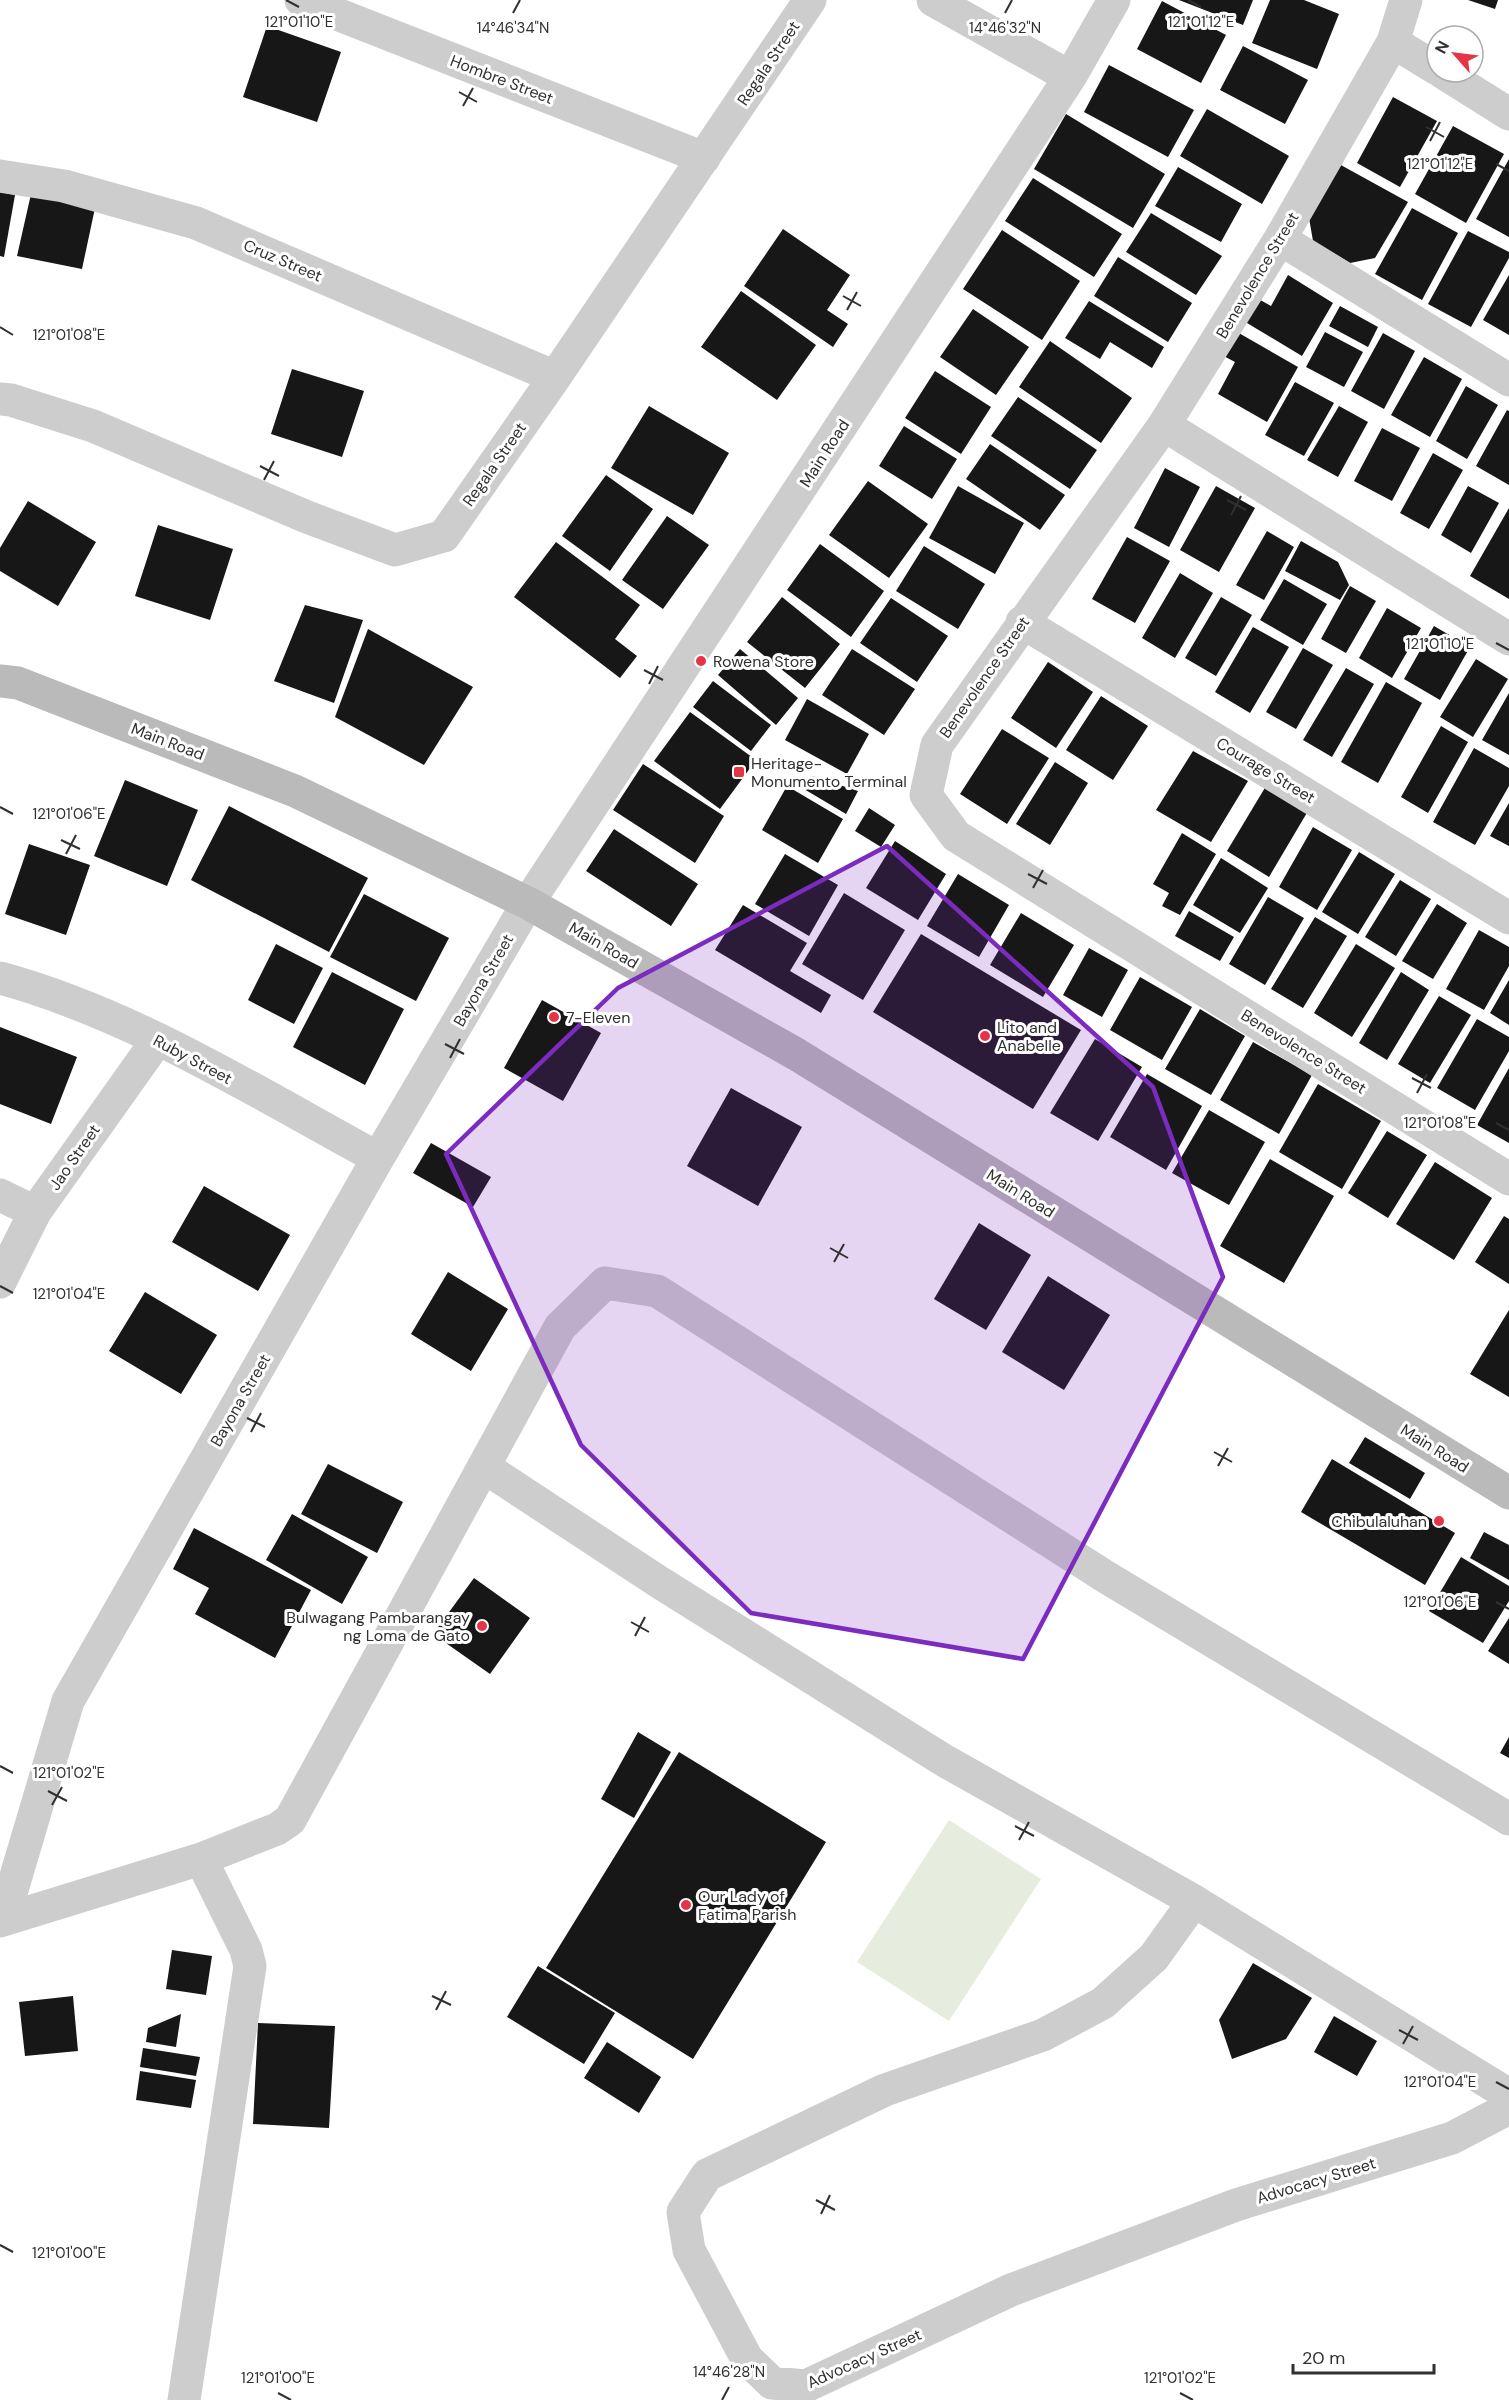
<svg xmlns="http://www.w3.org/2000/svg" width="1509" height="2400" font-family="'DM Sans',sans-serif">
<style>
.green{fill:#e6edde}
.building{fill:#171717}
.lines{fill:none;stroke-linecap:round;stroke-linejoin:round}
.minor{stroke:#cdcdcd;stroke-width:33}
.secondary{stroke:#bababa;stroke-width:33}
.marked{fill:#7b2cbf;fill-opacity:0.2;stroke:#7b2cbf;stroke-width:4.5;stroke-linejoin:round}
.ticks{fill:none;stroke:#303030;stroke-width:2}
.poi-dot{fill:#e53445;stroke:#fff;stroke-width:2}
.labels{text-anchor:middle;stroke-width:6;stroke-linejoin:round;paint-order:stroke}
.street-label{font-size:16px;fill:#303030;stroke:#fff}
.poi-label{font-size:16px;fill:#303030;stroke:#fff;text-anchor:start}
.ticks-label{font-size:15px;text-anchor:middle;fill:#303030;stroke:#fff;stroke-width:6;stroke-linejoin:round;paint-order:stroke}
</style>
<rect width="100%" height="100%" fill="#fff"/>
<path class="green" d="M 949,1820 L 1041,1879 L 949,2021 L 857,1962 Z"/>
<path class="building" d="M 1179,0 L 1253,0 L 1243,25 Z
M 1270,0 L 1304,0 L 1339,14 L 1317,69 L 1252,43 Z
M 1468,0 L 1498,0 L 1495,9 Z
M 1162,1 L 1226,35 L 1201,83 L 1137,49 Z
M 267,26 L 341,52 L 317,122 L 243,97 Z
M 1243,46 L 1308,80 L 1285,124 L 1220,90 Z
M 1109,65 L 1194,110 L 1168,157 L 1084,112 Z
M 1393,97 L 1437,121 L 1400,187 L 1357,163 Z
M 1207,109 L 1289,156 L 1262,204 L 1180,156 Z
M 1066,114 L 1165,174 L 1133,228 L 1034,169 Z
M 1453,126 L 1504,154 L 1466,223 L 1415,194 Z
M 1509,159 L 1509,237 L 1476,219 Z
M 1339,164 L 1408,202 L 1375,258 L 1350,263 L 1313,241 L 1309,218 Z
M 1178,167 L 1242,204 L 1221,242 L 1155,206 Z
M 1033,178 L 1122,234 L 1094,277 L 1005,221 Z
M 0,192 L 15,195 L 4,257 L 0,256 Z
M 31,194 L 95,208 L 82,269 L 17,256 Z
M 1412,208 L 1458,233 L 1422,300 L 1375,274 Z
M 1151,213 L 1222,256 L 1196,295 L 1126,252 Z
M 783,229 L 850,275 L 827,310 L 848,324 L 833,347 L 744,286 Z
M 1002,230 L 1080,281 L 1042,340 L 963,289 Z
M 1468,231 L 1509,252 L 1509,258 L 1471,327 L 1428,304 Z
M 1118,257 L 1192,303 L 1168,342 L 1094,296 Z
M 1288,275 L 1333,303 L 1302,356 L 1242,320 L 1255,297 L 1271,306 Z
M 1509,275 L 1509,335 L 1483,320 Z
M 741,291 L 816,345 L 777,400 L 701,347 Z
M 1089,301 L 1164,347 L 1152,368 L 1110,342 L 1100,359 L 1065,338 Z
M 1340,306 L 1378,327 L 1368,347 L 1329,326 Z
M 973,309 L 1029,347 L 996,395 L 940,357 Z
M 1230,328 L 1298,367 L 1267,422 L 1218,394 L 1235,362 L 1216,352 Z
M 1325,332 L 1363,352 L 1344,387 L 1306,367 Z
M 1383,333 L 1415,351 L 1384,409 L 1351,391 Z
M 1050,341 L 1132,398 L 1101,443 L 1019,387 Z
M 1424,357 L 1462,379 L 1430,437 L 1391,415 Z
M 292,369 L 364,391 L 342,457 L 271,434 Z
M 935,371 L 991,407 L 961,454 L 905,418 Z
M 1295,382 L 1334,403 L 1304,456 L 1265,435 Z
M 1466,386 L 1498,405 L 1467,459 L 1436,441 Z
M 1018,397 L 1097,450 L 1070,489 L 991,436 Z
M 649,406 L 729,453 L 693,515 L 611,468 Z
M 1339,406 L 1368,422 L 1338,477 L 1307,460 Z
M 1507,410 L 1509,411 L 1509,485 L 1476,466 Z
M 904,426 L 957,459 L 932,499 L 879,466 Z
M 1382,428 L 1420,448 L 1392,501 L 1354,481 Z
M 990,444 L 1065,495 L 1040,530 L 966,479 Z
M 1433,453 L 1463,470 L 1429,529 L 1400,513 Z
M 1165,468 L 1200,487 L 1169,547 L 1134,528 Z
M 606,475 L 653,509 L 610,571 L 562,536 Z
M 868,481 L 928,524 L 889,578 L 829,535 Z
M 958,486 L 1024,523 L 995,574 L 929,538 Z
M 1216,486 L 1255,508 L 1219,572 L 1180,550 Z
M 1468,486 L 1499,503 L 1471,553 L 1441,535 Z
M 28,501 L 96,542 L 58,606 L 0,571 L 0,548 Z
M 1509,508 L 1509,599 L 1470,576 Z
M 667,516 L 709,545 L 663,609 L 622,580 Z
M 158,525 L 233,549 L 210,620 L 135,596 Z
M 1267,531 L 1294,547 L 1264,600 L 1236,585 Z
M 1127,537 L 1170,561 L 1135,623 L 1092,599 Z
M 1301,541 L 1338,562 L 1349,585 L 1340,600 L 1285,571 Z
M 556,542 L 640,605 L 615,639 L 637,656 L 620,678 L 514,597 Z
M 820,544 L 884,591 L 851,637 L 787,590 Z
M 924,546 L 985,584 L 958,629 L 896,591 Z
M 1180,573 L 1213,593 L 1175,658 L 1142,638 Z
M 1284,579 L 1327,604 L 1303,645 L 1260,620 Z
M 1350,586 L 1376,601 L 1346,653 L 1321,639 Z
M 782,597 L 840,644 L 805,688 L 747,642 Z
M 1221,597 L 1252,615 L 1216,676 L 1185,658 Z
M 891,598 L 948,636 L 917,682 L 860,643 Z
M 305,605 L 363,620 L 334,703 L 274,681 Z
M 1387,608 L 1421,628 L 1392,678 L 1359,658 Z
M 1434,626 L 1470,647 L 1440,700 L 1404,679 Z
M 1253,627 L 1289,647 L 1250,713 L 1215,692 Z
M 368,629 L 473,687 L 424,765 L 335,717 Z
M 1303,648 L 1333,665 L 1296,729 L 1266,712 Z
M 740,649 L 798,698 L 776,725 L 718,675 Z
M 852,649 L 915,689 L 884,735 L 822,695 Z
M 1476,659 L 1508,679 L 1473,737 L 1440,717 Z
M 1048,662 L 1093,692 L 1056,748 L 1011,718 Z
M 1346,668 L 1374,684 L 1332,757 L 1303,740 Z
M 713,681 L 771,725 L 751,751 L 693,707 Z
M 1386,682 L 1422,703 L 1378,783 L 1341,762 Z
M 1509,693 L 1509,755 L 1482,740 Z
M 1101,696 L 1148,726 L 1113,780 L 1066,750 Z
M 807,699 L 869,734 L 847,774 L 785,740 Z
M 690,712 L 756,760 L 720,809 L 654,761 Z
M 1441,726 L 1468,742 L 1428,813 L 1401,797 Z
M 1002,729 L 1049,758 L 1007,824 L 960,794 Z
M 1474,748 L 1509,768 L 1509,786 L 1475,845 L 1433,822 Z
M 1193,751 L 1248,781 L 1211,842 L 1156,810 Z
M 1055,762 L 1088,783 L 1050,845 L 1016,824 Z
M 643,764 L 724,816 L 695,863 L 613,810 Z
M 812,776 L 858,791 L 846,814 L 804,789 Z
M 125,780 L 198,810 L 167,886 L 94,856 Z
M 787,786 L 843,819 L 818,863 L 762,830 Z
M 1266,786 L 1308,811 L 1269,877 L 1227,851 Z
M 1509,803 L 1509,846 L 1490,836 Z
M 229,806 L 368,878 L 329,952 L 191,880 Z
M 869,808 L 895,825 L 881,847 L 855,831 Z
M 1313,827 L 1352,850 L 1317,910 L 1279,887 Z
M 614,829 L 698,884 L 671,926 L 586,871 Z
M 1182,833 L 1216,854 L 1180,915 L 1162,906 L 1169,893 L 1153,884 Z
M 895,841 L 946,874 L 918,920 L 866,888 Z
M 29,844 L 90,865 L 66,935 L 5,914 Z
M 1359,852 L 1395,874 L 1358,934 L 1322,912 Z
M 785,854 L 838,885 L 809,936 L 755,904 Z
M 1221,858 L 1268,888 L 1240,933 L 1193,905 Z
M 958,874 L 1009,905 L 979,957 L 927,926 Z
M 1400,880 L 1431,899 L 1396,956 L 1365,937 Z
M 844,893 L 905,930 L 863,1000 L 802,964 Z
M 364,894 L 449,938 L 416,1001 L 330,957 Z
M 1268,897 L 1304,918 L 1265,985 L 1229,964 Z
M 1437,904 L 1467,923 L 1433,979 L 1402,961 Z
M 743,905 L 807,943 L 790,971 L 831,995 L 821,1013 L 715,950 Z
M 1189,911 L 1234,937 L 1220,961 L 1175,936 Z
M 1021,913 L 1074,945 L 1043,997 L 990,965 Z
M 1315,917 L 1347,936 L 1303,1008 L 1271,989 Z
M 1479,930 L 1509,947 L 1509,966 L 1484,1010 L 1446,989 Z
M 921,934 L 1081,1030 L 1033,1109 L 873,1012 Z
M 276,944 L 323,968 L 294,1024 L 248,1000 Z
M 1356,944 L 1395,968 L 1352,1037 L 1314,1013 Z
M 1089,948 L 1128,970 L 1102,1017 L 1063,995 Z
M 332,972 L 404,1009 L 365,1085 L 293,1047 Z
M 1401,972 L 1429,990 L 1387,1060 L 1359,1043 Z
M 1140,977 L 1192,1007 L 1162,1060 L 1110,1030 Z
M 1509,980 L 1509,1025 L 1490,1013 Z
M 1439,996 L 1471,1015 L 1430,1083 L 1398,1064 Z
M 542,1000 L 601,1033 L 563,1101 L 504,1068 Z
M 1200,1009 L 1245,1036 L 1211,1095 L 1165,1069 Z
M 1477,1019 L 1509,1037 L 1509,1051 L 1475,1110 L 1437,1088 Z
M 0,1027 L 77,1057 L 51,1124 L 0,1104 Z
M 1095,1039 L 1142,1067 L 1098,1141 L 1050,1113 Z
M 1253,1042 L 1312,1075 L 1279,1134 L 1220,1100 Z
M 1509,1068 L 1509,1143 L 1477,1125 Z
M 1147,1074 L 1202,1106 L 1166,1170 L 1110,1137 Z
M 1318,1084 L 1381,1121 L 1342,1189 L 1279,1152 Z
M 731,1088 L 802,1127 L 758,1206 L 687,1166 Z
M 1209,1110 L 1265,1142 L 1229,1205 L 1172,1173 Z
M 1387,1131 L 1427,1155 L 1388,1218 L 1348,1193 Z
M 431,1143 L 491,1177 L 473,1207 L 413,1173 Z
M 1270,1159 L 1334,1196 L 1284,1283 L 1220,1246 Z
M 1435,1162 L 1492,1198 L 1454,1260 L 1396,1224 Z
M 204,1186 L 290,1235 L 258,1291 L 172,1242 Z
M 1504,1216 L 1509,1219 L 1509,1284 L 1475,1262 Z
M 979,1223 L 1031,1255 L 986,1330 L 934,1299 Z
M 448,1272 L 508,1309 L 471,1371 L 411,1334 Z
M 1048,1276 L 1110,1315 L 1064,1390 L 1002,1352 Z
M 145,1292 L 217,1335 L 181,1394 L 109,1351 Z
M 1509,1310 L 1509,1397 L 1470,1374 Z
M 1365,1437 L 1425,1473 L 1410,1499 L 1349,1463 Z
M 1332,1459 L 1455,1533 L 1425,1585 L 1301,1512 Z
M 328,1464 L 403,1502 L 377,1553 L 301,1514 Z
M 292,1514 L 368,1557 L 342,1604 L 266,1560 Z
M 194,1528 L 311,1590 L 275,1658 L 195,1614 L 209,1588 L 173,1569 Z
M 1484,1532 L 1509,1545 L 1509,1580 L 1470,1558 Z
M 1461,1557 L 1509,1586 L 1509,1601 L 1483,1643 L 1429,1611 Z
M 474,1578 L 530,1618 L 490,1674 L 433,1634 Z
M 1509,1618 L 1509,1664 L 1488,1651 Z
M 638,1732 L 671,1752 L 634,1818 L 601,1799 Z
M 1509,1737 L 1509,1758 L 1500,1753 Z
M 679,1752 L 826,1842 L 693,2059 L 546,1968 Z
M 172,1950 L 212,1956 L 206,1995 L 166,1989 Z
M 1253,1963 L 1312,1998 L 1286,2039 L 1232,2059 L 1219,2020 Z
M 538,1966 L 615,2013 L 584,2064 L 507,2017 Z
M 73,1996 L 78,2051 L 25,2056 L 19,2002 Z
M 181,2014 L 176,2047 L 146,2042 L 148,2028 Z
M 1334,2016 L 1377,2041 L 1357,2076 L 1314,2052 Z
M 258,2023 L 335,2026 L 329,2128 L 253,2124 Z
M 607,2042 L 661,2077 L 639,2113 L 584,2078 Z
M 143,2048 L 200,2057 L 196,2076 L 140,2067 Z
M 140,2071 L 196,2080 L 191,2108 L 136,2100 Z"/>
<g class="lines">
<path class="minor" d="M 301,0 L 704,158
M 933,0 L 1070,77
M 1406,0 L 1393,42 L 1280,239 L 1164,425 L 937,745 L 926,795 L 956,836 L 1509,1179
M 1393,42 L 1437,69
M 1442,72 L 1509,114
M 0,176 L 64,186 L 196,223 L 555,377
M 1280,239 L 1509,380
M 0,399 L 11,400 L 93,426 L 307,517 L 395,550 L 444,536 L 555,377 L 810,0
M 1164,425 L 1509,639
M 1022,622 L 1509,918
M 0,978 C 135,1015 256,1092 378,1158
M 0,1195 L 35,1212
M 0,1282 L 35,1212 L 158,1039
M 484,1467 L 659,1582 L 945,1761 L 1194,1901 L 1509,2095
M 1194,1901 L 1154,1957 L 1103,2003 L 1043,2035 L 885,2090 L 707,2175 L 683,2212 L 689,2250 L 747,2359 L 772,2383 L 806,2386 L 1011,2290 L 1236,2205 L 1452,2138 L 1509,2108
M 3,1920 L 68,1701 L 378,1158 L 528,903 L 1070,77 L 1114,0
M 0,1921 L 201,1859 L 277,1829 L 290,1820 L 560,1327 L 605,1283 L 657,1291 L 1106,1577 L 1509,1819
M 184,2400 L 250,1966 L 246,1950 L 201,1859"/>
<path class="secondary" d="M 0,681 L 18,683 L 295,791 L 528,903 L 796,1054 L 1509,1493"/>
</g>
<path class="marked" d="M 887,846 L 1153,1087 L 1223,1277 L 1023,1659 L 751,1613 L 581,1445 L 446,1154 L 618,988 Z"/>
<path class="ticks" d="M 286,0 L 299,7M 1188,0 L 1201,7M 513,13 L 520,0M 1005,13 L 1012,0M 459,92 L 477,102M 463,106 L 473,88M 1426,127 L 1444,137M 1430,141 L 1440,122M 1496,164 L 1509,171M 843,296 L 861,306M 847,310 L 857,292M 0,327 L 13,335M 260,466 L 279,476M 264,480 L 274,461M 1227,500 L 1246,510M 1231,515 L 1241,496M 1496,643 L 1509,650M 644,670 L 663,680M 649,684 L 658,666M 0,807 L 13,814M 61,840 L 80,849M 66,854 L 76,835M 1028,874 L 1047,884M 1033,888 L 1043,870M 445,1044 L 464,1054M 450,1058 L 460,1039M 1412,1078 L 1431,1088M 1417,1093 L 1427,1074M 1496,1123 L 1509,1130M 830,1248 L 848,1258M 834,1262 L 844,1244M 0,1286 L 13,1293M 247,1418 L 265,1427M 251,1432 L 261,1413M 1214,1452 L 1232,1462M 1218,1466 L 1228,1448M 1496,1602 L 1509,1609M 631,1622 L 649,1632M 635,1636 L 645,1617M 0,1766 L 13,1773M 48,1791 L 67,1801M 52,1805 L 62,1787M 1015,1826 L 1034,1836M 1019,1840 L 1029,1822M 432,1996 L 451,2005M 436,2010 L 446,1991M 1399,2030 L 1418,2040M 1403,2044 L 1413,2026M 1496,2082 L 1509,2089M 816,2200 L 835,2210M 821,2214 L 830,2195M 0,2245 L 13,2252M 278,2393 L 291,2400M 1180,2393 L 1193,2400M 722,2400 L 729,2387"/>
<g class="poi-dot">
<circle cx="701" cy="661" r="6"/>
<rect x="733" y="766" width="12" height="12" rx="3"/>
<circle cx="554" cy="1017" r="6"/>
<circle cx="985" cy="1036" r="6"/>
<circle cx="1439" cy="1521" r="6"/>
<circle cx="482" cy="1626" r="6"/>
<circle cx="686" cy="1905" r="6"/>
</g>
<g class="labels">
<g class="street-label">
<text transform="translate(768 63) rotate(-56)" y="6">Regala Street</text>
<text transform="translate(502 79) rotate(21)" y="6">Hombre Street</text>
<text transform="translate(283 260) rotate(23)" y="6">Cruz Street</text>
<text transform="translate(1257 275) rotate(-59)" y="6">Benevolence Street</text>
<text transform="translate(824 453) rotate(-57)" y="6">Main Road</text>
<text transform="translate(494 464) rotate(-55)" y="6">Regala Street</text>
<text transform="translate(984 677) rotate(-55)" y="6">Benevolence Street</text>
<text transform="translate(168 741) rotate(21)" y="6">Main Road</text>
<text transform="translate(1266 770) rotate(31)" y="6">Courage Street</text>
<text transform="translate(604 945) rotate(30)" y="6">Main Road</text>
<text transform="translate(483 980) rotate(-60)" y="6">Bayona Street</text>
<text transform="translate(1304 1051) rotate(32)" y="6">Benevolence Street</text>
<text transform="translate(193 1059) rotate(28)" y="6">Ruby Street</text>
<text transform="translate(74 1157) rotate(-55)" y="6">Jao Street</text>
<text transform="translate(1021 1193) rotate(32)" y="6">Main Road</text>
<text transform="translate(240 1400) rotate(-60)" y="6">Bayona Street</text>
<text transform="translate(1435 1448) rotate(32)" y="6">Main Road</text>
<text transform="translate(1316 2180) rotate(-17)" y="6">Advocacy Street</text>
<text transform="translate(864 2358) rotate(-24)" y="6">Advocacy Street</text>
</g>
<g class="poi-label">
<text x="713" y="667">Rowena Store</text>
<text x="751" y="769">Heritage-<tspan x="751" dy="18">Monumento Terminal</tspan></text>
<text x="566" y="1023">7-Eleven</text>
<text x="997" y="1033">Lito and<tspan x="997" dy="18">Anabelle</tspan></text>
<text x="1427" y="1527" text-anchor="end">Chibulaluhan</text>
<text x="470" y="1623" text-anchor="end">Bulwagang Pambarangay<tspan x="470" dy="18">ng Loma de Gato</tspan></text>
<text x="698" y="1902">Our Lady of<tspan x="698" dy="18">Fatima Parish</tspan></text>
</g>
</g>
<g class="ticks-label">
<text x="299" y="27">121°01'10"E</text>
<text x="1201" y="27">121°01'12"E</text>
<text x="513" y="33">14°46'34"N</text>
<text x="1005" y="33">14°46'32"N</text>
<text x="1440" y="169">121°01'12"E</text>
<text x="69" y="340">121°01'08"E</text>
<text x="1440" y="649">121°01'10"E</text>
<text x="69" y="819">121°01'06"E</text>
<text x="1440" y="1128">121°01'08"E</text>
<text x="69" y="1299">121°01'04"E</text>
<text x="1440" y="1607">121°01'06"E</text>
<text x="69" y="1778">121°01'02"E</text>
<text x="1440" y="2087">121°01'04"E</text>
<text x="69" y="2258">121°01'00"E</text>
<text x="729" y="2377">14°46'28"N</text>
<text x="278" y="2383">121°01'00"E</text>
<text x="1180" y="2383">121°01'02"E</text>
</g>
<g transform="translate(1455 54) rotate(298)"><circle r="28" fill="#ffffff" stroke="#acacac" stroke-width="1.5"/>
<path d="M0-4.5L10 22L0 15L-10 22Z" fill="#e53445"/>
<text y="-9" font-size="16" font-weight="bold" text-anchor="middle" fill="#303030">N</text>
</g>
<path d="M1293 2364v9h141v-9" fill="none" stroke="#303030" stroke-width="3"/>
<text x="1302" y="2364" font-size="18" fill="#303030" stroke="#ffffff" stroke-width="4.5" paint-order="stroke">20 m</text>
</svg>
